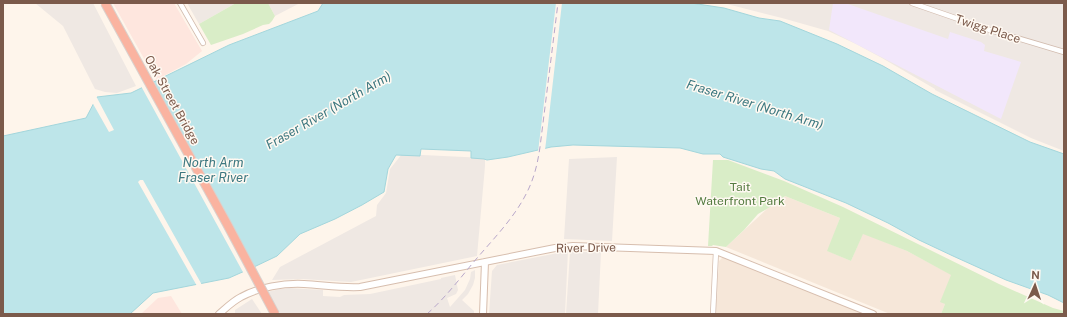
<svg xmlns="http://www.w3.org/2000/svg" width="1067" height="317" font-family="'Public Sans',sans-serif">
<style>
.residential{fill:#f6e7d9}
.commercial{fill:#fee6de}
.industrial{fill:#efe8e3}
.education{fill:#f2e7fb}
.green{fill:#d9edc7}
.water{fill:#bde5e9;stroke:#a3d6dc}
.pier{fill:#fef5eb}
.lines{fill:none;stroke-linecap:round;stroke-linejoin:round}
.street-casing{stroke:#d2bcaf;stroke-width:6}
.secondary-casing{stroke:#d7beae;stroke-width:8}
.street{stroke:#fff;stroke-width:4.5}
.secondary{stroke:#fff;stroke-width:6}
.rail{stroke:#b8a7ca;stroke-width:1;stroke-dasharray:6 4;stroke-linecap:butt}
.highway-bridge-casing{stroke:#dad1cd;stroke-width:10;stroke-linecap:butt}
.highway-bridge{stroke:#fab3a0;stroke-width:8}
.labels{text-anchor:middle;stroke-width:3;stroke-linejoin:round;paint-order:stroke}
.street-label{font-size:12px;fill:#7b5a4b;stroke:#fff9f2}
.park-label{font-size:12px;fill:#547b40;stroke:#fff9f2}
.water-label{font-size:13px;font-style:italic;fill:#3d7880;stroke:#fff9f2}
</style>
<rect width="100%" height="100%" fill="#fef5eb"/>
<path class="residential" d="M 785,196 L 840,218 L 828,251 L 851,261 L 863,233 L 907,251 L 952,275 L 941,301 L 945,304 L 941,314 L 890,314 L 726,247 L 768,208 L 777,203 Z
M 722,258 L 727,258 L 869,314 L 715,314 L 719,261 Z"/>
<path class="commercial" d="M 113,3 L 174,3 L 202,51 L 186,64 L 156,80 Z
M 171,296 L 182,314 L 141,314 L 158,298 Z"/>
<path class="industrial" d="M 35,3 L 93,3 L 136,86 L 117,93 L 105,92 L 95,89 L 63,26 Z
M 187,3 L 236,3 L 199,24 Z
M 268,3 L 300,3 L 275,16 Z
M 723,3 L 1064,3 L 1064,151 L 1031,138 L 935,90 L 935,89 L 882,58 L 856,44 L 828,31 L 782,18 Z
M 402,154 L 485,158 L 485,166 L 477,256 L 351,282 L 302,279 L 272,280 L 280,267 L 376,216 L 377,205 L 386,193 L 390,169 Z
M 617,157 L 612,241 L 564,239 L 569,159 Z
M 568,251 L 565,314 L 489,314 L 492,271 L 497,265 Z
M 570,252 L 601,252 L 598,314 L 566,314 Z
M 475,270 L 475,278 L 473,285 L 468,294 L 462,300 L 474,311 L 474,314 L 277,314 L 267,292 L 280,289 L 289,288 L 323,290 L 323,296 L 340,297 L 344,295 L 370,294 L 441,279 L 441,278 L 455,275 L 458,290 L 456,294 L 447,298 L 450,307 L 465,290 L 470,279 L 471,272 Z
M 252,299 L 262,314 L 235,314 L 235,310 Z"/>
<path class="education" d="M 833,3 L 845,3 L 948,39 L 950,32 L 981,42 L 985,45 L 984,51 L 1021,62 L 1001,119 L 829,30 Z"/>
<path class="green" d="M 236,3 L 268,3 L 275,16 L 272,21 L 269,24 L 263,25 L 243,34 L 211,45 L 199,24 Z
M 713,160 L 728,160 L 784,181 L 843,207 L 999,284 L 1053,308 L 1064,311 L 1064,314 L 1034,314 L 1032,313 L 1028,314 L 941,314 L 945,304 L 940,302 L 951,275 L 907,251 L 863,234 L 851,261 L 827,251 L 840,218 L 785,196 L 777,203 L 758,214 L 744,230 L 726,247 L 713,245 L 712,246 L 708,246 Z"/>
<path class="water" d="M 323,3 L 691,3 L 724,8 L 759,18 L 780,21 L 837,44 L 883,66 L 932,94 L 1030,142 L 1064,154 L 1064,303 L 1048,295 L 1006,280 L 953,256 L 919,240 L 888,223 L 846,203 L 785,179 L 774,171 L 761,169 L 723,157 L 720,154 L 703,154 L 680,148 L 573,145 L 551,147 L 508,157 L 487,160 L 484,159 L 471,158 L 471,151 L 421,149 L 420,156 L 396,155 L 388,169 L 384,192 L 362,205 L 335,219 L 300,234 L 277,256 L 256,266 L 229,278 L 153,293 L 130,314 L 3,314 L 3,136 L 86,118 L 97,97 L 131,93 L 229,45 L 318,11 Z"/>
<path class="pier" d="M 556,3 L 562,3 L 546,142 L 545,150 L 538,152 Z
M 152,81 L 255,269 L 244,274 L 141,86 Z
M 96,96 L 114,130 L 109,132 L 92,102 Z
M 140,180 L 143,180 L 202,285 L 197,286 L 138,182 Z"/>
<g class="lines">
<g class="street-casing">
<path id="street" d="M 180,3 L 203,43
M 912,3 L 990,30 L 1064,52
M 713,314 L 716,251"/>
</g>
<g class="secondary-casing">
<path id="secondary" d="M 219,314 C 226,308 233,301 241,297 C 259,287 284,283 304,284 C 323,285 341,288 360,287 L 555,248 L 573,246 L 716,251 L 873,314
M 483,314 L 485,262"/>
</g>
<use href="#street" class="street"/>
<use href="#secondary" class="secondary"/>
<path class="rail" d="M 427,314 C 444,299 458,281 472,264 C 492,240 516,217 529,188 C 535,175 538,161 540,147 L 558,3"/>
<g class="highway-bridge-casing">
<path id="highway-bridge" d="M 105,3 L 227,224 L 275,314"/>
</g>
<use href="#highway-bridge" class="highway-bridge"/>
</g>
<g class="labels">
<g class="street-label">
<text transform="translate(988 29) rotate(18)" y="4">Twigg Place</text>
<text transform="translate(172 100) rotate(61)" y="4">Oak Street Bridge</text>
<text transform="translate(586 248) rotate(-1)" y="4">River Drive</text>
</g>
<g class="park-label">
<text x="740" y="191">Tait<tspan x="740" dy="14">Waterfront Park</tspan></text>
</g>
<g class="water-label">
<text transform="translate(755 104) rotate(17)" y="5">Fraser River (North Arm)</text>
<text transform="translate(328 110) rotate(-30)" y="5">Fraser River (North Arm)</text>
<text x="213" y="167">North Arm<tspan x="213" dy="15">Fraser River</tspan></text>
</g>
</g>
<rect width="1067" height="317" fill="none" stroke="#7b5a4b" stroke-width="8"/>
<g transform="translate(1035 285) rotate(3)" stroke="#fff9f2" stroke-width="3" paint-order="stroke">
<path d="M0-3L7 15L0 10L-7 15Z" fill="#7b5a4b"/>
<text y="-6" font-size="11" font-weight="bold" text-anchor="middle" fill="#7b5a4b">N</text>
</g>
</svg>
